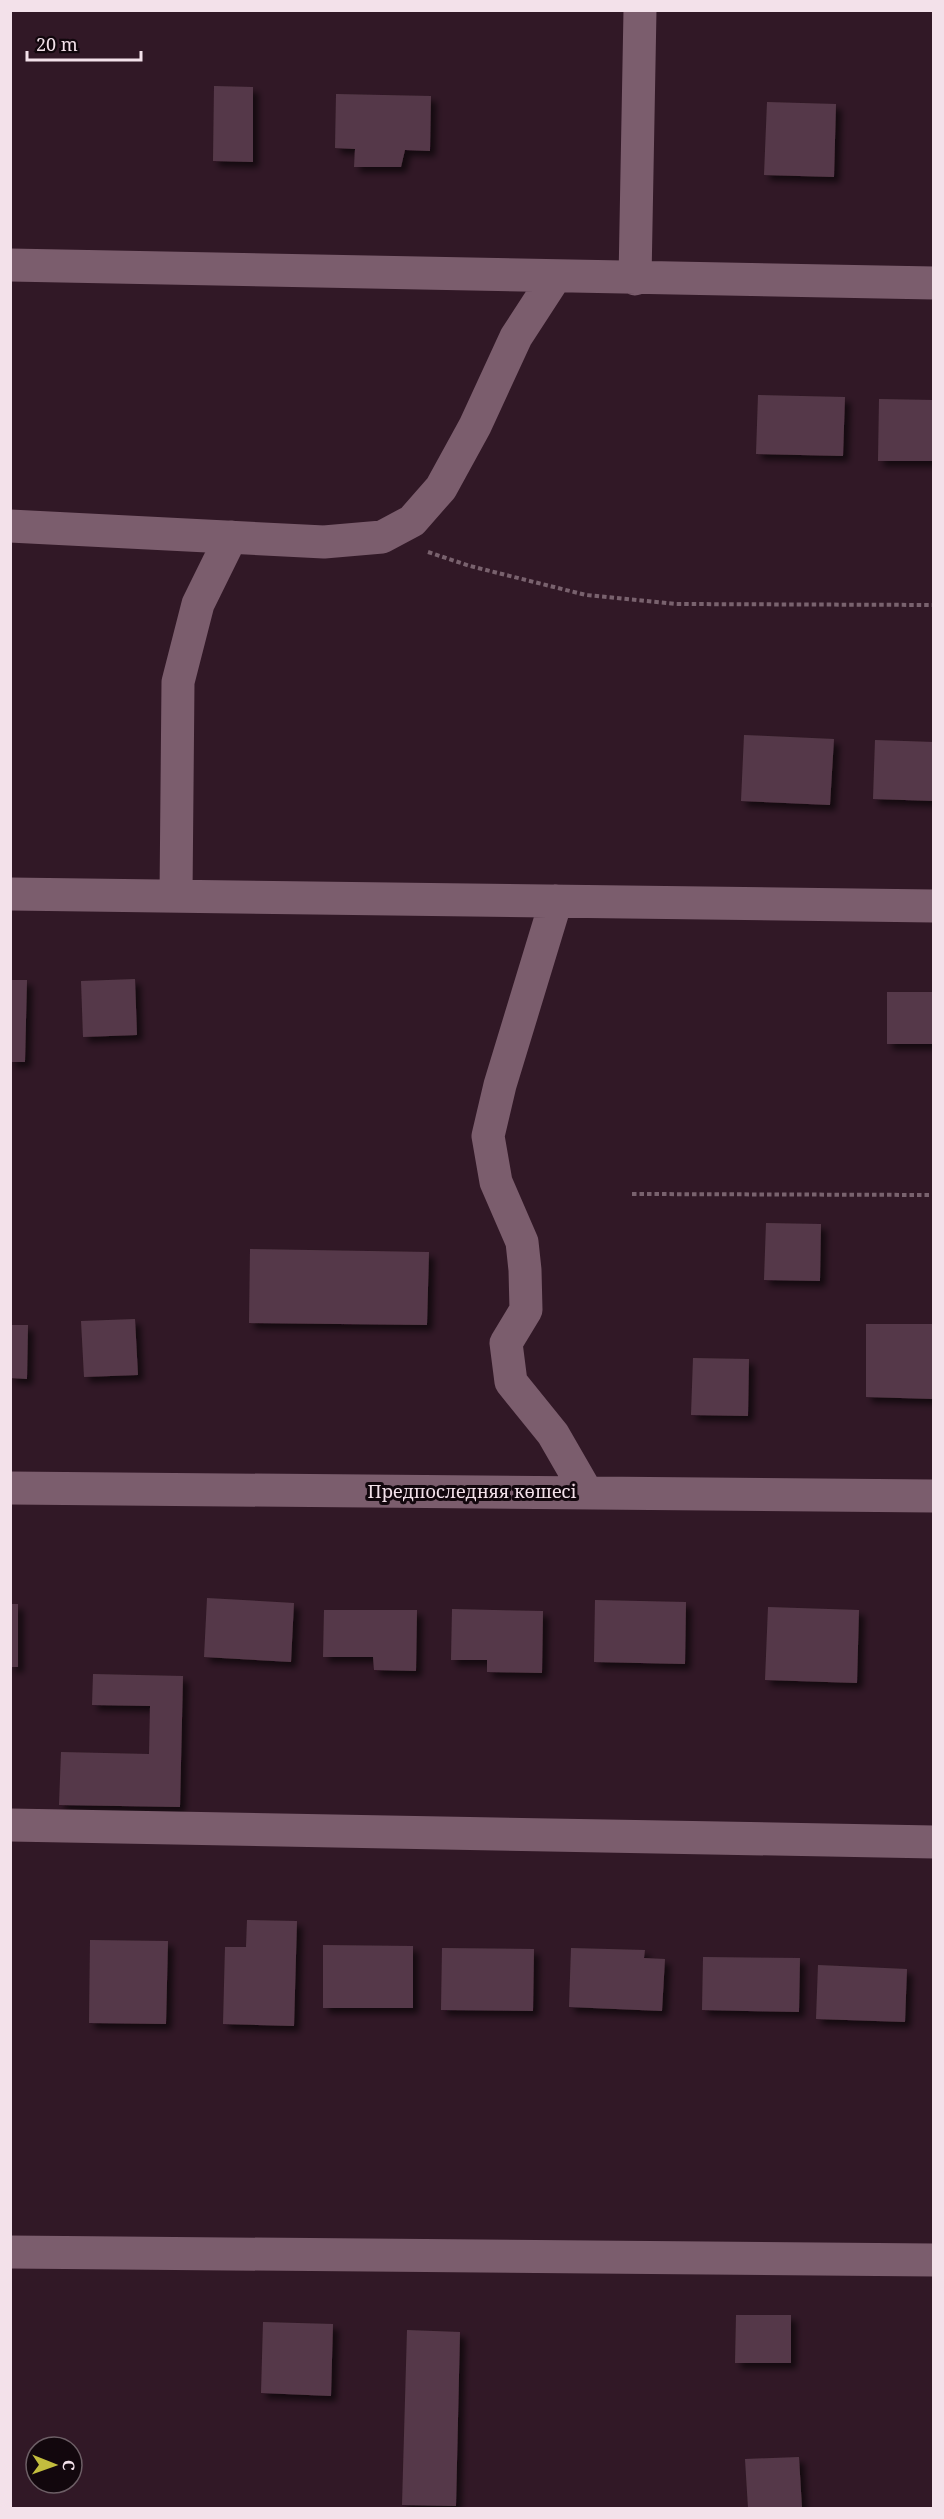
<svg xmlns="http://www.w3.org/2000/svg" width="944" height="2519" font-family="'Noto Serif',serif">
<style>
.building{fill:#553948;filter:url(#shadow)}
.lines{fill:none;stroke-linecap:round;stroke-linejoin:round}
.path{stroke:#79626e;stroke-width:4;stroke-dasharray:4.5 3;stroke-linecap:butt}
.minor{stroke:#7b5d6d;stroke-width:33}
.labels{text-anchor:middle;stroke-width:6;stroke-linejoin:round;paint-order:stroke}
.street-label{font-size:18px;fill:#f3e1ea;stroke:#12070d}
</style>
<defs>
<filter id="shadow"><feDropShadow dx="5.5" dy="5.5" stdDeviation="3" flood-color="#0009"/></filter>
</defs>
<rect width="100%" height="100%" fill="#311826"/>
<path class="building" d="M 214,86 L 253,87 L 253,162 L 213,161 Z
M 336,94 L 431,96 L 430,151 L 405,150 L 401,167 L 354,167 L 355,149 L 335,148 Z
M 767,102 L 836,104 L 834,177 L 764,175 Z
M 758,395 L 845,397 L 843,456 L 756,454 Z
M 879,399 L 934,400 L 934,461 L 878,461 Z
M 744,735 L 834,739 L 830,805 L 741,801 Z
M 875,740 L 934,742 L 934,801 L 873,799 Z
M 135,979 L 137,1035 L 83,1037 L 81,981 Z
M 10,980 L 27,980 L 25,1062 L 10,1062 Z
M 887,992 L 934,992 L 934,1044 L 887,1044 Z
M 766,1223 L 821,1224 L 820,1281 L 764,1280 Z
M 250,1249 L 429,1252 L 427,1325 L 249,1323 Z
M 135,1319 L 138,1375 L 84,1377 L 81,1321 Z
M 866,1324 L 934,1324 L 934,1399 L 866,1397 Z
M 10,1325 L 28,1325 L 27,1379 L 10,1378 Z
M 693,1358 L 749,1359 L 748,1416 L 691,1415 Z
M 207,1598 L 294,1603 L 291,1662 L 204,1657 Z
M 595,1600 L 686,1602 L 685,1664 L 594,1662 Z
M 10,1604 L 18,1604 L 18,1667 L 10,1667 Z
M 768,1607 L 859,1610 L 857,1683 L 765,1680 Z
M 452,1609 L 543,1611 L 542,1673 L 487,1672 L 487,1660 L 451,1660 Z
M 324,1610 L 417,1610 L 416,1671 L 374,1670 L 373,1657 L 323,1657 Z
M 93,1674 L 183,1676 L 180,1807 L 59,1805 L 61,1752 L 149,1754 L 150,1706 L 92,1705 Z
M 247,1920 L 297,1921 L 294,2026 L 223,2024 L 225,1947 L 246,1947 Z
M 90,1940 L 168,1941 L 166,2024 L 89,2023 Z
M 323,1945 L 413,1946 L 413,2008 L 323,2008 Z
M 442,1948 L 534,1949 L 533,2011 L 441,2010 Z
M 571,1948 L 645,1950 L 644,1958 L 665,1959 L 662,2011 L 569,2007 Z
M 703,1957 L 800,1958 L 799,2012 L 702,2010 Z
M 818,1965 L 907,1969 L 905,2022 L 816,2019 Z
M 736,2315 L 791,2315 L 791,2363 L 735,2363 Z
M 263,2322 L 333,2324 L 331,2396 L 261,2393 Z
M 407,2330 L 460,2332 L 456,2506 L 402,2505 Z
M 799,2457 L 802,2508 L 748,2508 L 745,2459 Z"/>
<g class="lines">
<path class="path" d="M 428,552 L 470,566 L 586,595 L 676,604 L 934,605
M 632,1194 L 934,1195"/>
<path class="minor" d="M 10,265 L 934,283
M 635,279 L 640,10
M 10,526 L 324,542 L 382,537 L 412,521 L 441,488 L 475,426 L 516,337 L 555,277
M 10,894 L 934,906
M 176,896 L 178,682 L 198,604 L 231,537
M 556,901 L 500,1085 L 488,1136 L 496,1182 L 522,1242 L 525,1270 L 526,1310 L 506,1343 L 511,1382 L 553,1434 L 587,1493
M 10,1488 L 934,1496
M 10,1825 L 934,1842
M 10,2252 L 934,2260"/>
</g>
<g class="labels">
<g class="street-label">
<text x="472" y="1498">Предпоследняя көшесі</text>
</g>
</g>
<rect width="944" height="2519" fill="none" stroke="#f3e1ea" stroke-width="24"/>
<g transform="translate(54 2465) rotate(91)"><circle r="28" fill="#12070d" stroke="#6c5e65" stroke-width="1.5"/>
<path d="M0-4.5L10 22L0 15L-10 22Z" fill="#c3bd3e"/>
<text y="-9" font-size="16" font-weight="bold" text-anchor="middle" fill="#f3e1ea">С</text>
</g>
<path d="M27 51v9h114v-9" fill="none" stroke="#f3e1ea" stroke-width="3"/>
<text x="36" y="51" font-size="18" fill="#f3e1ea" stroke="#12070d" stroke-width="4.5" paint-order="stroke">20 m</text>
</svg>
